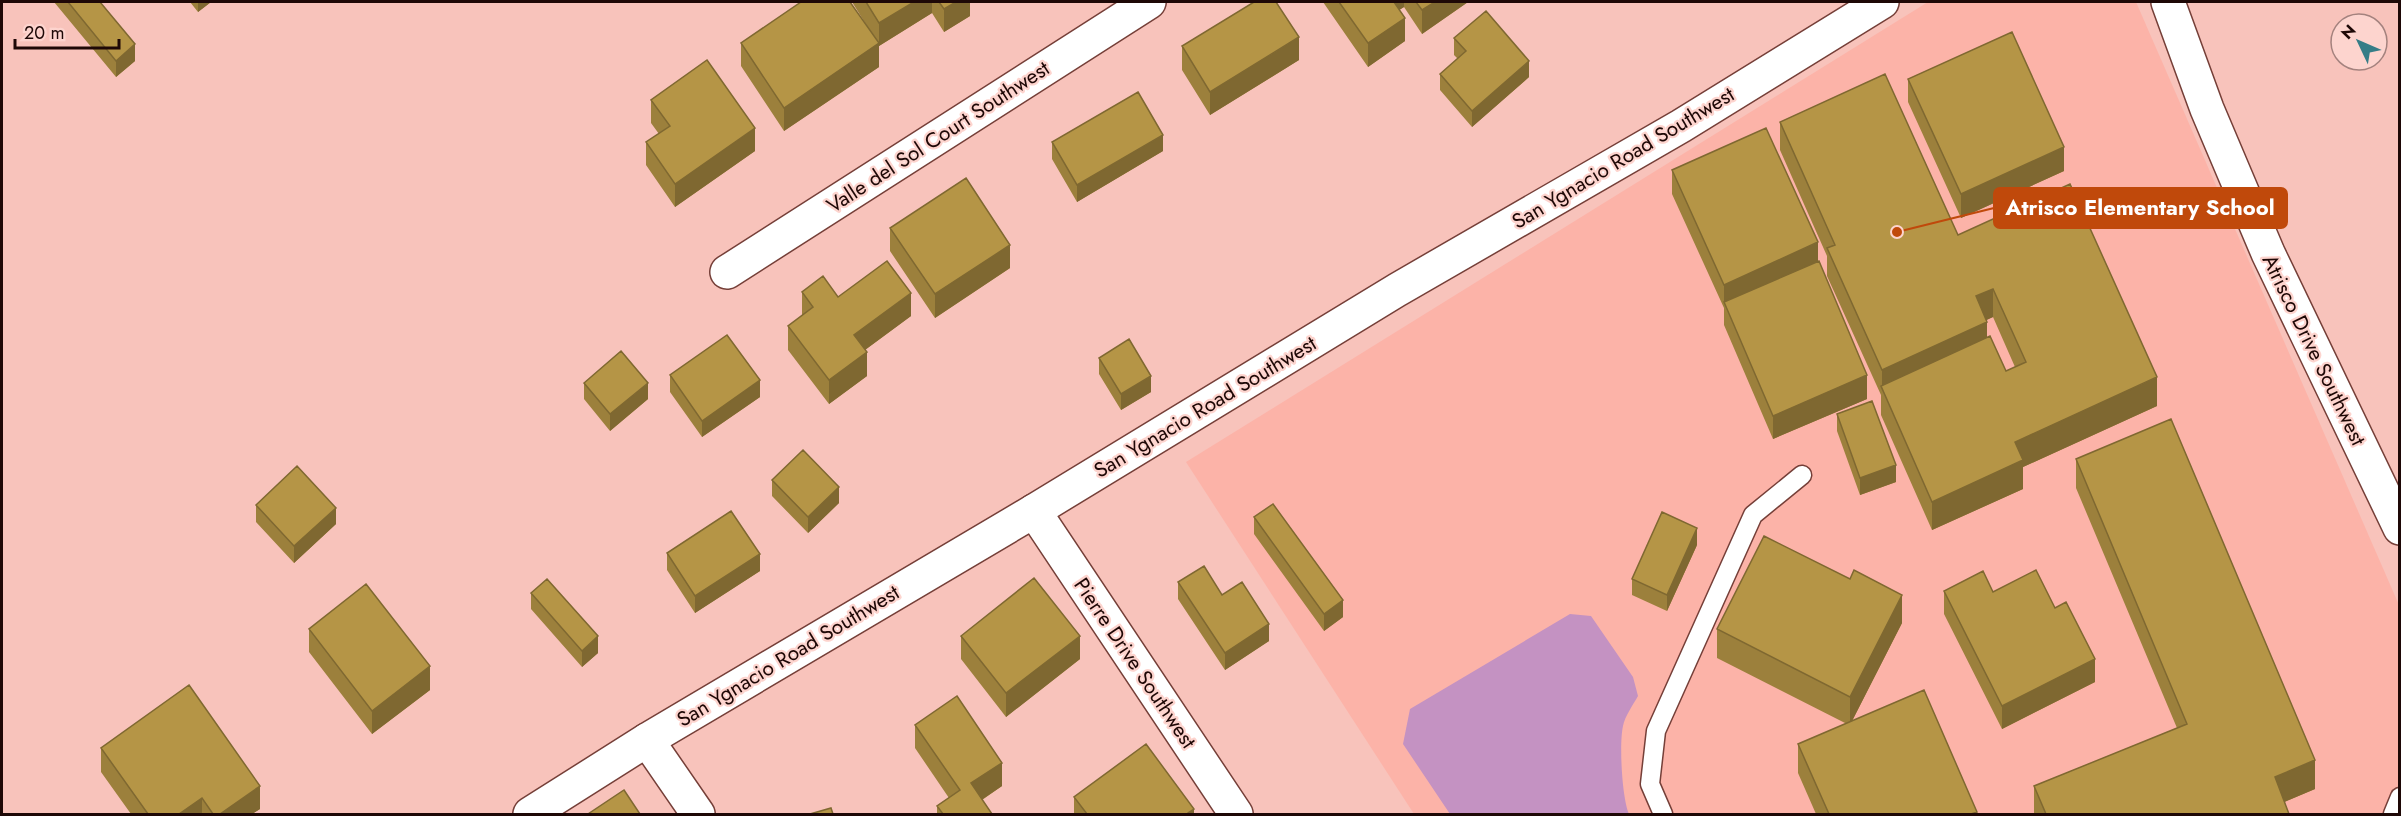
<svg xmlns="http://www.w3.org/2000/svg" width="2401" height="816" font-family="Jost,sans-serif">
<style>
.built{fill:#fcb3a8}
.green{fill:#c492c2}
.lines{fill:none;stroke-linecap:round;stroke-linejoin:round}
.service-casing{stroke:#753f38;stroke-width:21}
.minor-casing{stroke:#753f38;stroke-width:36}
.tertiary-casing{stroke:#753f38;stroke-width:36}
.service{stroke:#fff;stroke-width:18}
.minor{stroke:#fff;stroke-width:33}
.tertiary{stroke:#fff;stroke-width:33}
.wall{fill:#9c803c;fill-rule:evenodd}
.shaded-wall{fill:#7f6831}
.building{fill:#b59546;stroke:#7f6831;stroke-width:1.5}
.labels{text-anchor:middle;stroke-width:4.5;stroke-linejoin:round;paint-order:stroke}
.street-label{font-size:21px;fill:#1e0806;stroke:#fdd4ce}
.leader{fill:none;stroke:#c0490b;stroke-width:2}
.callout-dot{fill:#c0490b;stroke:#fdd4ce;stroke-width:2}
.callout{fill:#c0490b;stroke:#c0490b;stroke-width:2}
.callout-label{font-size:22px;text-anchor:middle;font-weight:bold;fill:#fff}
</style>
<rect width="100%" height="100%" fill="#f8c3bb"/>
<path class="built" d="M 1928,2 L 2136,2 L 2399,605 L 2399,814 L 1414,814 L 1186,462 Z"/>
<path class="green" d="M 1570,614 L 1591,616 L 1633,677 L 1638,696 C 1633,705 1625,716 1623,726 C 1619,744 1622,798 1629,814 L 1450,814 L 1403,744 L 1410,709 Z"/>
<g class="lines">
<g class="service-casing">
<path id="service" d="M 1663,814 L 1650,784 L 1656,731 L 1753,515 L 1802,475
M 2393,814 L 2400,797"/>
</g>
<g class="minor-casing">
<path id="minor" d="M 727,272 L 1149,2
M 1034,511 L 1236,814
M 647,740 L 698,814"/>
</g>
<g class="tertiary-casing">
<path id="tertiary" d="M 2168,2 L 2207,109 L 2268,253 L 2400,528
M 530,814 L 647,740 L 1034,511 L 1397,290 L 1681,126 L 1882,2"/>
</g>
<use href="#service" class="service"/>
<use href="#minor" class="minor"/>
<use href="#tertiary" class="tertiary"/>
</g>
<path class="wall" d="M 54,2 L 100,2 L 135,61 L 116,77 Z
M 190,2 L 211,2 L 198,12 Z
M 852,2 L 970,2 L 970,16 L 944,32 L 932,13 L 879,46 L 879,45 L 879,67 L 784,131 L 741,66 L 741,43 L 867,26 Z
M 1323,2 L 1468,2 L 1422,34 L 1404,7 L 1399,10 L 1405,41 L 1368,67 Z
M 1454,38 L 1529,77 L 1472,127 L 1440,90 L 1440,74 L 1458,59 L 1454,55 Z
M 1182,46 L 1299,60 L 1210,115 L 1182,70 Z
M 1908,79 L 2064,171 L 1961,218 L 1908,102 Z
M 651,100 L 755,151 L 675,207 L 646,165 L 646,142 L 659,134 L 651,123 Z
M 1780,122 L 1958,235 L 2157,406 L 2023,467 L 2023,489 L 1932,530 L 1881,415 L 1881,395 L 1827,276 L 1827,256 L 1780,150 ZM 1993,317 L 2015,367 L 2006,371 L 1987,338 L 1986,320 Z
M 1052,142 L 1163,151 L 1077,202 L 1052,159 Z
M 1672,170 L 1818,261 L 1867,399 L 1773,439 L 1724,325 L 1724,308 L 1672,194 Z
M 890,228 L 1010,268 L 935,318 L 890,251 Z
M 802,292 L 838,297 L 911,316 L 865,350 L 867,376 L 829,404 L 788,350 L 788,326 L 802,316 Z
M 1099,358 L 1151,392 L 1121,410 L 1099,374 Z
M 670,375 L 760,397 L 702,437 L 670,392 Z
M 584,383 L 648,399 L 610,431 L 584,399 Z
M 1837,414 L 1896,482 L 1860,495 L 1837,431 Z
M 2076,459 L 2315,789 L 2284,802 L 2289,814 L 2034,814 L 2034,786 L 2177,728 L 2076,488 Z
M 772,480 L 839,503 L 808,533 L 772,496 Z
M 256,505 L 336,524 L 294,563 L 256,522 Z
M 1254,517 L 1343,617 L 1324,631 L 1254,534 Z
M 1697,545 L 1667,611 L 1632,595 L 1632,579 Z
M 667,553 L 760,571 L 695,613 L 667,570 Z
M 1178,582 L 1222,595 L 1269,641 L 1225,670 L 1178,599 Z
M 1944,591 L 2055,608 L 2095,682 L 2002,729 L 1944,614 Z
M 531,593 L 598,653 L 582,667 L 531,609 Z
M 1902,623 L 1852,721 L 1977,814 L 1816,814 L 1798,773 L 1798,744 L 1847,724 L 1717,658 L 1717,629 Z
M 309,629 L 430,690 L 372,734 L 309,652 Z
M 961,636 L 1080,659 L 1006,717 L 961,659 Z
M 915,725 L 1002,786 L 982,800 L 992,814 L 937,814 L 937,806 L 949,798 L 915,748 Z
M 101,748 L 260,809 L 252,814 L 131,814 L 101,772 Z
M 1074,797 L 1194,814 L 1074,814 Z"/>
<path class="shaded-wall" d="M 198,2 L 211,2 L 198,12 Z
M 914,2 L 932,2 L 932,13 L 879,46 L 879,23 Z
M 956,2 L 970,2 L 970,16 L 944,32 L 944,9 Z
M 1388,2 L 1404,2 L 1404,7 L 1388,17 Z
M 1435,2 L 1468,2 L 1422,34 L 1422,10 Z
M 1405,18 L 1405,41 L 1368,67 L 1368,43 Z
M 1299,37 L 1299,60 L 1210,115 L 1210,92 Z
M 879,43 L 879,67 L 784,131 L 784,108 Z
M 135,44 L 135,61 L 116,77 L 116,61 Z
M 1529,61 L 1529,77 L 1472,127 L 1472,111 Z
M 755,128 L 755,151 L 675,207 L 675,184 Z
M 1163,135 L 1163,151 L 1077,202 L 1077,185 Z
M 2064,147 L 2064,171 L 1961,218 L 1961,194 Z
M 1818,242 L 1818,265 L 1724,302 L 1724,308 L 1724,285 Z
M 1010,245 L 1010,268 L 935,318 L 935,294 Z
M 1993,289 L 1993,317 L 1976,325 L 1976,296 Z
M 911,293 L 911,316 L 854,358 L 854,335 Z
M 1987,322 L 1987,351 L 1882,390 L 1882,370 Z
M 867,352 L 867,376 L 829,404 L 829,380 Z
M 1867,375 L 1867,399 L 1773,439 L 1773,416 Z
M 1151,376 L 1151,392 L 1121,410 L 1121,394 Z
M 2157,377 L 2157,406 L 2023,467 L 2023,489 L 1932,530 L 1932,502 L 2015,442 Z
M 760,380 L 760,397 L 702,437 L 702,421 Z
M 648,383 L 648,399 L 610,431 L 610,414 Z
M 1896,465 L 1896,482 L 1860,495 L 1860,478 Z
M 839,487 L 839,503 L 808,533 L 808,517 Z
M 336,508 L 336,524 L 294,563 L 294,546 Z
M 1697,528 L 1697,545 L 1667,611 L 1667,595 Z
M 760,554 L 760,571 L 695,613 L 695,596 Z
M 1902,595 L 1902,623 L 1850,725 L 1850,697 Z
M 1343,600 L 1343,617 L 1324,631 L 1324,614 Z
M 1269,624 L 1269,641 L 1225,670 L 1225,653 Z
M 598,636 L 598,653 L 582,667 L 582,651 Z
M 1080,636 L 1080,659 L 1006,717 L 1006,693 Z
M 2095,659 L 2095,682 L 2002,729 L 2002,706 Z
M 430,666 L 430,690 L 372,734 L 372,711 Z
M 2315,760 L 2315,789 L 2275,806 L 2275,777 Z
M 1002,763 L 1002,786 L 971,807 L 971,783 Z
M 260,786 L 260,809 L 252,814 L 220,814 Z
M 202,798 L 202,814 L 179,814 Z
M 1194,809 L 1194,814 L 1188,814 L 1188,813 Z"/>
<path class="building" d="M 68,2 L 100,2 L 135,44 L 116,61 Z
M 801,2 L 850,2 L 879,43 L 784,108 L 741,43 Z
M 866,2 L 914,2 L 879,23 Z
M 939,2 L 956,2 L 944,9 Z
M 1254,2 L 1276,2 L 1299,37 L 1210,92 L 1182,46 Z
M 1339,2 L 1394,2 L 1405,18 L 1368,43 Z
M 1416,2 L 1435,2 L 1422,10 Z
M 1486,11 L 1529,61 L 1472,111 L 1440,74 L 1466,51 L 1454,38 Z
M 2012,32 L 2064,147 L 1961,194 L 1908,79 Z
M 707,60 L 755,128 L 675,184 L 646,142 L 670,126 L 651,100 Z
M 1885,74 L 1958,235 L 2070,184 L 2157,377 L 2015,442 L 2023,460 L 1932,502 L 1881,386 L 1990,336 L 2006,371 L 2026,362 L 1993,289 L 1976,296 L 1987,322 L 1882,370 L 1827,248 L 1835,245 L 1780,122 Z
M 1138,92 L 1163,135 L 1077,185 L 1052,142 Z
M 1766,128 L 1818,242 L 1724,285 L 1672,170 Z
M 966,178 L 1010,245 L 935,294 L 890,228 Z
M 887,261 L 911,293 L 854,335 L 867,352 L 829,380 L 788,326 L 813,307 L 802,292 L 823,276 L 838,297 Z
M 1819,261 L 1867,375 L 1773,416 L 1724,302 Z
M 727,335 L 760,380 L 702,421 L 670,375 Z
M 1129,339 L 1151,376 L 1121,394 L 1099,358 Z
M 621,351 L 648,383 L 610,414 L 584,383 Z
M 1872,401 L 1896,465 L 1860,478 L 1837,414 Z
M 2171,419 L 2315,760 L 2275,777 L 2289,814 L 2046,814 L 2034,786 L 2187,724 L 2076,459 Z
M 803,450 L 839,487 L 808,517 L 772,480 Z
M 297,466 L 336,508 L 294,546 L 256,505 Z
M 1273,504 L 1343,600 L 1324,614 L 1254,517 Z
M 731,511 L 760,554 L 695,596 L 667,553 Z
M 1662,512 L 1697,528 L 1667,595 L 1632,579 Z
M 1764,536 L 1850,579 L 1854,570 L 1902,595 L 1850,697 L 1717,629 Z
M 1204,566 L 1222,595 L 1242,582 L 1269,624 L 1225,653 L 1178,582 Z
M 2036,570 L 2055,608 L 2066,602 L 2095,659 L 2002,706 L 1944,591 L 1983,571 L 1993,592 Z
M 1034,578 L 1080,636 L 1006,693 L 961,636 Z
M 547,579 L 598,636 L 582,651 L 531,593 Z
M 366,584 L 430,666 L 372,711 L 309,629 Z
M 189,685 L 260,786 L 220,814 L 213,814 L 202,798 L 179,814 L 148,814 L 101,748 Z
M 1924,690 L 1977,812 L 1971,814 L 1829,814 L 1798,744 Z
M 957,696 L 1002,763 L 971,783 L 992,814 L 943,814 L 937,806 L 960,790 L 915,725 Z
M 1146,744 L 1194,809 L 1188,813 L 1188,814 L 1087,814 L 1074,797 Z
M 624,790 L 640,814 L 588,814 Z
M 831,808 L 833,814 L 810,814 Z"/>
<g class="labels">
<g class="street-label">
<text transform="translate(938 137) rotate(-33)" y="7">Valle del Sol Court Southwest</text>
<text transform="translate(1623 158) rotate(-31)" y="7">San Ygnacio Road Southwest</text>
<text transform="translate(2314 350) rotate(64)" y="7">Atrisco Drive Southwest</text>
<text transform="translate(1205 407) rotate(-31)" y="7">San Ygnacio Road Southwest</text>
<text transform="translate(788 656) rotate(-31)" y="7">San Ygnacio Road Southwest</text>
<text transform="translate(1135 663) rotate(56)" y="7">Pierre Drive Southwest</text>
</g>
</g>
<path class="leader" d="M1897 232L1994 208"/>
<circle class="callout-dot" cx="1897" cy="232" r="6"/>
<rect class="callout" x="1994" y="188" width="293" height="40" rx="6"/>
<g class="callout-label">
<text x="2140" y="215">Atrisco Elementary School</text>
</g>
<rect width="2401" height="816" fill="none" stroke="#1e0806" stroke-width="6"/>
<g transform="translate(2359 42) rotate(314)"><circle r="28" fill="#fdd4ce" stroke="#a4827e" stroke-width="1.5"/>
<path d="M0-4.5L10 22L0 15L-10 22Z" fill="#367d87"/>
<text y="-9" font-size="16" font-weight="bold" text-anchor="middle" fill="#1e0806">N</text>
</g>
<path d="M15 39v9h104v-9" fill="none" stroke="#1e0806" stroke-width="3"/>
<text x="24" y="39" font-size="18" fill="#1e0806" stroke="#fdd4ce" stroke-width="4.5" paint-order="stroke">20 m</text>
</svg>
